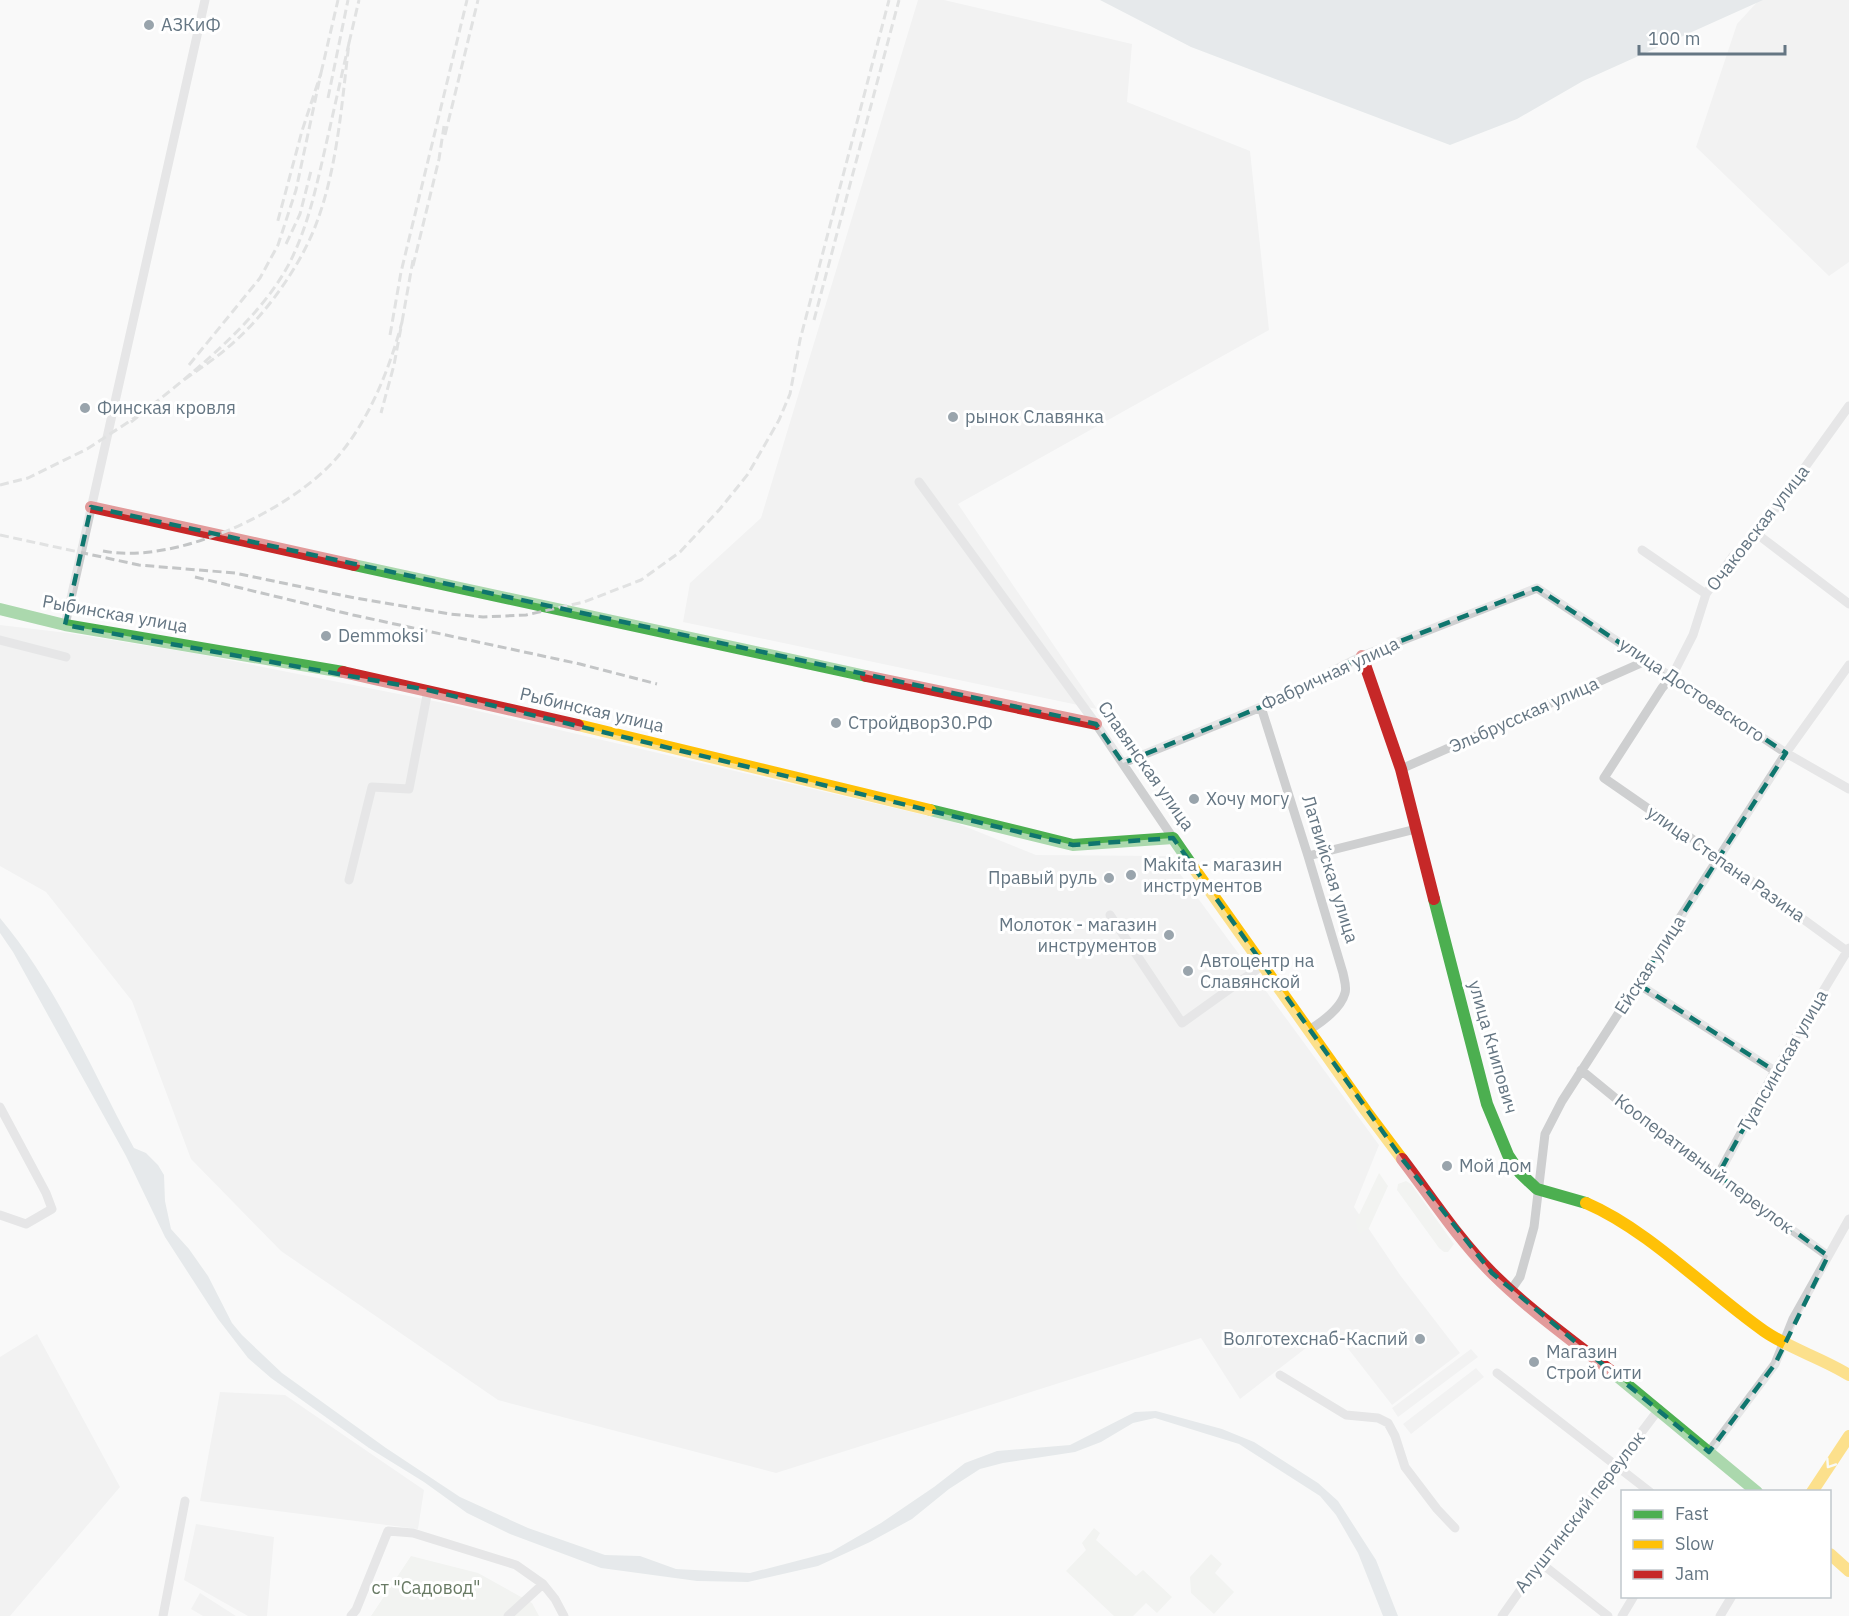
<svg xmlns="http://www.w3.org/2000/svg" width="1849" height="1616" font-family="'IBM Plex Sans',sans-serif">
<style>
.built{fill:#e8e9e9}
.green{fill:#e8ebe6}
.water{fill:#ced6d9}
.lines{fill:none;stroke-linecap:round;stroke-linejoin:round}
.street{stroke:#cecfd0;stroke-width:9}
.fast{stroke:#4caf50;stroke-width:12}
.slow{stroke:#ffc107;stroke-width:12}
.jam{stroke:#c62828;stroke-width:12}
.rail{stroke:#c3c5c6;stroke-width:3;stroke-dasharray:9 4.5;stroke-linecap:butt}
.oneway{stroke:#f6fbf6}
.marked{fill:none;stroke:#0f766e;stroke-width:4.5;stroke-dasharray:12 8;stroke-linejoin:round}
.poi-dot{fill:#99a4ac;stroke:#fff;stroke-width:2}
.labels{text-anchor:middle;stroke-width:6;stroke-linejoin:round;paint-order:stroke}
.poi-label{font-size:18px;fill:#657683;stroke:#fff;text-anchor:start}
.street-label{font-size:18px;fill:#657683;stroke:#fff}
.park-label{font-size:18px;fill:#687a64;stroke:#fff}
</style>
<rect width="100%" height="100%" fill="#f9f9f9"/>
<path class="built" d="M 918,0 L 944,0 L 1132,44 L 1127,102 L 1250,151 L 1269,330 L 958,504 L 1097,709 L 683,622 L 690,583 L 761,518 Z
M 1759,0 L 1849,0 L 1849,262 L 1829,276 L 1696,147 L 1737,24 Z
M 0,625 L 68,633 L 198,654 L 444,703 L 954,822 L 1036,855 L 1167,856 L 1379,1145 L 1354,1207 L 1400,1275 L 1460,1353 L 1392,1405 L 1332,1328 L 1240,1399 L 1201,1338 L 776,1473 L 498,1400 L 281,1251 L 191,1159 L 132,1001 L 46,892 L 0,866 Z
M 37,1334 L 120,1487 L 10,1616 L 0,1616 L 0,1357 Z
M 1471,1349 L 1478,1357 L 1398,1417 L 1392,1408 Z
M 1476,1368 L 1484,1377 L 1411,1434 L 1403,1424 Z
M 220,1392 L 285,1395 L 424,1490 L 418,1529 L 200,1501 Z
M 196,1524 L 274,1537 L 267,1616 L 248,1616 L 184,1580 Z
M 200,1593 L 236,1616 L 203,1616 L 191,1609 Z"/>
<path class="green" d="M 1379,1173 L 1388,1186 L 1369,1228 L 1359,1234 L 1356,1221 Z
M 1406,1181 L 1411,1184 L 1454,1244 L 1448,1252 L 1444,1252 L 1439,1248 L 1397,1190 L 1398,1184 Z
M 1094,1528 L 1100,1533 L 1096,1540 L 1136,1576 L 1143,1570 L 1172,1597 L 1157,1613 L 1146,1603 L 1133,1616 L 1114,1616 L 1066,1571 L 1086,1550 L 1082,1543 Z
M 1211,1554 L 1222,1564 L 1215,1573 L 1234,1592 L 1214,1614 L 1191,1593 L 1190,1577 Z
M 411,1556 L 478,1573 L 532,1603 L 539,1616 L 371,1616 Z"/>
<path class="water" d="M 1100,0 L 1763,0 L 1583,81 L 1517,119 L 1450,145 L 1191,47 Z
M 0,918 C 57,986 92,1071 134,1148 L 146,1153 L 158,1165 L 164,1175 L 165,1201 L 171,1229 L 189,1249 L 208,1276 L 232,1323 L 242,1335 L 282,1373 L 386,1448 L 460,1497 L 528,1528 L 605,1555 L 640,1556 L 676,1569 L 750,1573 L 831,1552 L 881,1523 L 934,1487 L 965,1463 L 997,1451 L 1070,1445 L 1135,1412 L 1156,1411 L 1222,1429 L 1254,1442 L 1318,1483 L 1338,1501 L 1376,1560 L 1398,1616 L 1383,1616 L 1358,1553 L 1336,1515 L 1320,1496 L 1239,1444 L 1155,1418 L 1133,1423 L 1101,1442 L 1075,1452 L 1003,1463 L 980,1469 L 949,1489 L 912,1519 L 870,1542 L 818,1566 L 748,1582 L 697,1581 L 601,1568 L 510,1534 L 467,1513 L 424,1482 L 369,1448 L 271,1378 L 248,1358 L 218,1319 L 165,1237 L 126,1156 L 13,952 L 0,933 Z"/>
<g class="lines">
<path class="street" d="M 919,482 L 1096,724 L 1173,838
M 1757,534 L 1849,604
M 1642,550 L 1706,594
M 65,625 L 205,0
M 0,640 L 66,657
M 1261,707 L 1308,856 L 1343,973 C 1344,979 1347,987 1345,993 C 1341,1008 1322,1022 1309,1030
M 1123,763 L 1261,707 L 1362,656 L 1537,588 L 1786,753 L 1849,789
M 1401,769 L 1648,660
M 1308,856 L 1416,829
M 349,880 L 372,787 L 409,789 L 428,690
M 1110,915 L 1182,1023 L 1263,965
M 1847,951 L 1718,857 L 1604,778 L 1662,688 L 1672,676 L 1693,635 L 1706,594 L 1733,556 L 1757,534 L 1849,406
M 1638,984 L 1775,1071
M 1581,1070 L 1658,1133 L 1828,1256
M 0,1107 L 46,1193 L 52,1209 L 26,1224 L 0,1215
M 1718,1175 L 1775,1071 L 1849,948
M 1511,1290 L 1520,1277 L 1534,1227 L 1545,1134 L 1562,1101 L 1786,753 L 1849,665
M 1497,1373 L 1650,1492
M 1280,1375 L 1346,1415 L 1378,1418 L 1388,1423 L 1395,1436 L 1405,1467 L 1437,1509 L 1455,1528
M 1709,1452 L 1775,1364 L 1793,1319 L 1849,1219
M 1542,1564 L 1608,1616
M 163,1616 L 185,1501
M 351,1616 L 356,1610 L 388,1531 L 413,1533 L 516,1565 L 543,1584 L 555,1599 L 564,1616
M 508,1616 L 543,1584
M 1502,1616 L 1531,1575 L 1542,1564 L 1659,1409
M 1622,1616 L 1634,1596
M 1720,1616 L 1732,1596"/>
<path class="fast" d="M 354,565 L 866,676
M 0,609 L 65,625 L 343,672
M 930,810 L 1073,845 L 1173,838 L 1193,867
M 1434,899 L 1487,1104 L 1508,1155 L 1520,1173 L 1537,1189 L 1586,1203
M 1612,1372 L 1757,1492"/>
<path class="slow" d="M 578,725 L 930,810
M 1193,867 L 1366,1111 L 1402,1159
M 1586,1203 C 1649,1230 1708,1292 1764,1331 C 1790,1349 1822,1358 1849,1375
M 1812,1492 L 1849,1436
M 1830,1554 L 1849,1571"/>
<path class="jam" d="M 91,507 L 354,565
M 1362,656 L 1401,769 L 1434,899
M 343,672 L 578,725
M 866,676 L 1096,724
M 1402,1159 C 1431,1197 1458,1239 1492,1273 C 1529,1310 1572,1340 1612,1372"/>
<path class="rail" d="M 349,43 L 359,0
M 321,73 L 338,0
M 328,98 L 348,0
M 445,135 L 478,0
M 286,244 L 300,214 L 311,171
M 413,266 L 439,159 L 444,126
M 814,320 L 899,0
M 402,322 L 413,260
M 390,335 L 401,272 L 467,0
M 189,365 L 260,278 L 278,245 L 296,190 L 321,73 L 302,131 L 277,224
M 131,422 C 185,379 258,324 290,262 C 308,226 316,188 325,149 C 333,114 341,78 349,43 C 342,101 338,163 318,219 C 302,265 263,319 226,349 C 212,361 196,371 181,382
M 0,485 L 28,478 L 87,449 L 136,417
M 0,535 L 139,565 L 235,573 L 355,598 L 450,614 L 483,617 L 526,615 L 584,602 L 641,580 L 680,552 L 720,509 L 748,474 L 779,420 L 790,394 L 800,340 L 889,0
M 103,551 C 174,565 286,513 334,461 C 368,423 389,371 402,322 L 394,365 L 381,413
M 195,577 L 353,615 L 580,664 L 657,684"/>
</g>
<defs><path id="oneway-chevron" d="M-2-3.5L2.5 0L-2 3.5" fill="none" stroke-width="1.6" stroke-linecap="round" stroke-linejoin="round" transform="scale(1.5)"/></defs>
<use class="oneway" href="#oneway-chevron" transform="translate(1830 1464) rotate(124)"/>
<path d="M0 0H1849V1616H0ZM 91,507 L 1096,724 L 1123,763 L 1261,707 L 1362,656 L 1537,588 L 1786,753 L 1638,984 L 1775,1071 L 1718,1175 L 1828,1256 L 1775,1364 L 1709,1452 L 1492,1273 L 1403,1160 L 1173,838 L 1073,845 L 428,690 L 65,625 Z" fill="#f9f9f9" fill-opacity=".55" fill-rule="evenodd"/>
<path class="marked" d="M 91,507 L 1096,724 L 1123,763 L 1261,707 L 1362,656 L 1537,588 L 1786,753 L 1638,984 L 1775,1071 L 1718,1175 L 1828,1256 L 1775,1364 L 1709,1452 L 1492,1273 L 1403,1160 L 1173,838 L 1073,845 L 428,690 L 65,625 Z"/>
<g class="poi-dot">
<circle cx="149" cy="25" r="6"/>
<circle cx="85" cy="408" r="6"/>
<circle cx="953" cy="417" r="6"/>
<circle cx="326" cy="636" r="6"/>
<circle cx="836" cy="723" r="6"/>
<circle cx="1194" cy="799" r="6"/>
<circle cx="1131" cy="875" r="6"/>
<circle cx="1109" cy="878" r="6"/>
<circle cx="1169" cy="935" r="6"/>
<circle cx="1188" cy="971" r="6"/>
<circle cx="1447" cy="1166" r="6"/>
<circle cx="1420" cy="1339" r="6"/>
<circle cx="1534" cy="1362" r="6"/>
</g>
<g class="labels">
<g class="poi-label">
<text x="161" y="31">АЗКиФ</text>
<text x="97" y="414">Финская кровля</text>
<text x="965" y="423">рынок Славянка</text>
<text x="338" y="642">Demmoksi</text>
<text x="848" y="729">Стройдвор30.РФ</text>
<text x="1206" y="805">Хочу могу</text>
<text x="1143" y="871">Makita - магазин<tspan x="1143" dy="21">инструментов</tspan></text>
<text x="1097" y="884" text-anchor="end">Правый руль</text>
<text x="1157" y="931" text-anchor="end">Молоток - магазин<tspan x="1157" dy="21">инструментов</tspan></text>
<text x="1200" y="967">Автоцентр на<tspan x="1200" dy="21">Славянской</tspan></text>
<text x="1459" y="1172">Мой дом</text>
<text x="1408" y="1345" text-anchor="end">Волготехснаб-Каспий</text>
<text x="1546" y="1358">Магазин<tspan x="1546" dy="21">Строй Сити</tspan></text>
</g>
<g class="street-label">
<text transform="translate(1758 528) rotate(-52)" y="6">Очаковская улица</text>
<text transform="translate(115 614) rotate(10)" y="6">Рыбинская улица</text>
<text transform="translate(1330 674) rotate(-25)" y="6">Фабричная улица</text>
<text transform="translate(1692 690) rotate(34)" y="6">улица Достоевского</text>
<text transform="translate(592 710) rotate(13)" y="6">Рыбинская улица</text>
<text transform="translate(1524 715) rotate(-24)" y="6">Эльбрусская улица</text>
<text transform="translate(1146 766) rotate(55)" y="6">Славянская улица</text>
<text transform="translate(1726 864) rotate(35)" y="6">улица Степана Разина</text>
<text transform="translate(1330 869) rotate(73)" y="6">Латвийская улица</text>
<text transform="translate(1650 965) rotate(-57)" y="6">Ейская улица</text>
<text transform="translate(1493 1047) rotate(74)" y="6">улица Книпович</text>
<text transform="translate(1783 1061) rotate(-60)" y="6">Туапсинская улица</text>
<text transform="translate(1704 1164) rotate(37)" y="6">Кооперативный переулок</text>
<text transform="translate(1580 1512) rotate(-52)" y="6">Алуштинский переулок</text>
</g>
<g class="park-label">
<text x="426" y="1594">ст "Садовод"</text>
</g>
</g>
<rect x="1621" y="1490" width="210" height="108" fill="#ffffff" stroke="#c1c8cd" stroke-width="1.5"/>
<rect x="1633" y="1510" width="30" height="9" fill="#4caf50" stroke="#c1c8cd" stroke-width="1.5"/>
<text x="1675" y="1520" font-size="18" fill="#657683">Fast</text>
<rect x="1633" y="1540" width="30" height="9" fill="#ffc107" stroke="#c1c8cd" stroke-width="1.5"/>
<text x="1675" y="1550" font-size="18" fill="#657683">Slow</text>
<rect x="1633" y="1570" width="30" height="9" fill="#c62828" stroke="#c1c8cd" stroke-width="1.5"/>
<text x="1675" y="1580" font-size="18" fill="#657683">Jam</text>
<path d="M1639 45v9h146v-9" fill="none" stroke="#657683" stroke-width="3"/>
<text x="1648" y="45" font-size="18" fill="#657683" stroke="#ffffff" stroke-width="4.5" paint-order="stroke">100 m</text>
</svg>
